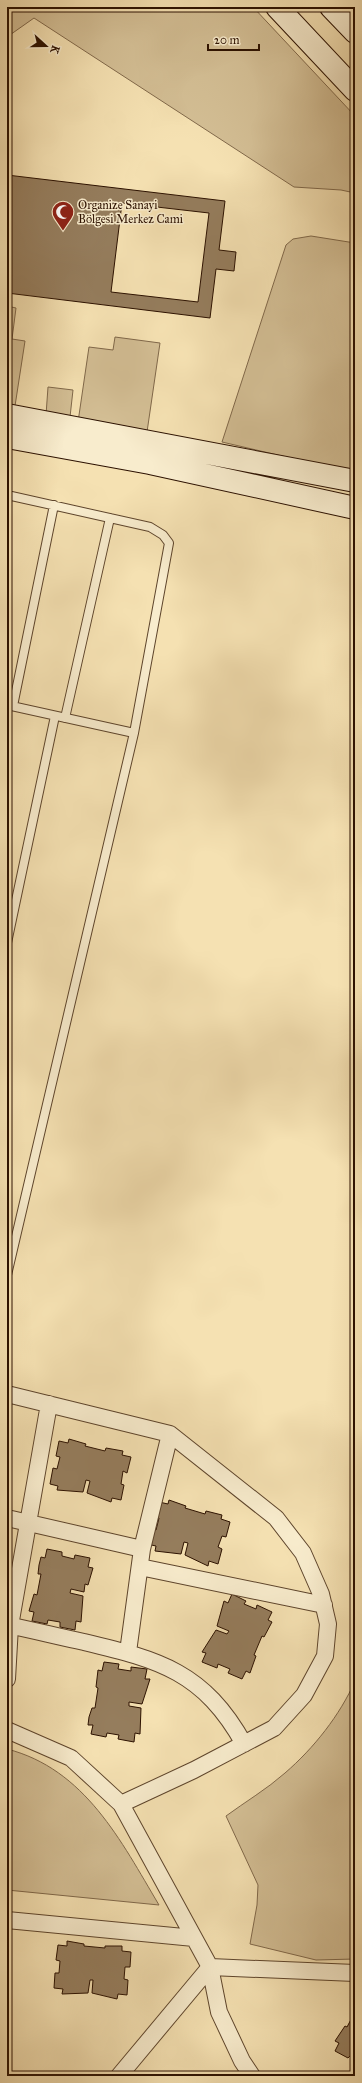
<svg xmlns="http://www.w3.org/2000/svg" width="362" height="2083" font-family="'IM FELL Great Primer',serif">
<style>
.green{fill:#d3be94;stroke:#80684a}
.building{fill:#957d5d;stroke:#2c1100;fill-rule:evenodd}
.lines{fill:none;stroke-linecap:round;stroke-linejoin:round}
.lane-casing{stroke:#5e452c;stroke-width:10}
.street-casing{stroke:#5e452c;stroke-width:18}
.secondary-casing{stroke:#2c1100;stroke-width:24}
.lane{stroke:#f8eccd;stroke-width:8}
.street{stroke:#f8eccd;stroke-width:16}
.secondary{stroke:#f8eccd;stroke-width:22}
.labels{text-anchor:middle;stroke-width:3;stroke-linejoin:round;paint-order:stroke}
.poi-label{font-size:12px;fill:#2c1100;stroke:#f8eccd;text-anchor:start}
</style>
<rect width="100%" height="100%" fill="#f5e1b2"/>
<filter id="stains"><feTurbulence type="fractalNoise" baseFrequency=".005" numOctaves="4"/><feColorMatrix values="0 0 0 0 .2 0 0 0 0 .09 0 0 0 0 .02 0 0 0 .5 -.17"/></filter>
<radialGradient id="worn" r=".72"><stop offset=".6" stop-color="#630" stop-opacity="0"/><stop offset="1" stop-color="#630" stop-opacity=".3"/></radialGradient>
<path class="green" d="M 7,7 L 253,7 L 355,116 L 355,193 L 341,190 L 294,187 L 34,18 L 7,37 Z
M 311,236 L 355,243 L 355,473 L 222,442 L 286,245 L 293,239 Z
M 7,306 L 16,308 L 12,339 L 25,341 L 15,406 L 7,405 Z
M 115,337 L 160,343 L 147,432 L 78,422 L 89,347 L 113,350 Z
M 48,387 L 73,390 L 70,417 L 46,415 Z
M 355,1681 L 355,1959 L 316,1960 L 250,1944 L 257,1905 L 258,1885 L 226,1816 C 245,1802 267,1789 285,1773 C 314,1748 340,1715 355,1681 Z
M 7,1749 C 85,1769 121,1841 159,1905 L 7,1890 Z"/>
<path class="building" d="M 7,175 L 225,201 L 219,250 L 236,252 L 234,271 L 216,269 L 210,318 L 7,293 ZM 122,203 L 209,213 L 198,302 L 111,292 Z
M 69,1439 L 86,1444 L 85,1446 L 105,1451 L 106,1448 L 123,1451 L 122,1455 L 131,1457 L 127,1473 L 123,1471 L 121,1484 L 124,1485 L 121,1500 L 112,1498 L 111,1502 L 87,1493 L 90,1481 L 86,1480 L 83,1492 L 57,1490 L 58,1486 L 50,1484 L 53,1468 L 57,1469 L 60,1457 L 56,1456 L 59,1441 L 68,1443 Z
M 169,1500 L 186,1506 L 185,1508 L 205,1514 L 206,1511 L 222,1515 L 221,1519 L 230,1522 L 226,1537 L 222,1536 L 218,1547 L 222,1549 L 218,1564 L 209,1561 L 208,1566 L 185,1555 L 188,1543 L 184,1542 L 181,1554 L 155,1551 L 156,1546 L 147,1544 L 152,1529 L 156,1530 L 159,1518 L 155,1517 L 159,1502 L 168,1504 Z
M 47,1549 L 62,1552 L 62,1556 L 74,1559 L 75,1555 L 90,1558 L 88,1567 L 93,1568 L 88,1585 L 85,1584 L 84,1592 L 71,1589 L 70,1593 L 83,1596 L 81,1622 L 76,1621 L 75,1630 L 60,1627 L 60,1622 L 48,1620 L 47,1624 L 32,1621 L 34,1612 L 29,1611 L 34,1594 L 37,1595 L 41,1574 L 38,1574 L 39,1565 L 41,1557 L 45,1558 Z
M 232,1594 L 246,1601 L 244,1604 L 256,1609 L 257,1605 L 272,1612 L 268,1620 L 272,1622 L 264,1637 L 262,1636 L 254,1655 L 256,1656 L 250,1673 L 246,1671 L 242,1679 L 228,1673 L 230,1669 L 218,1664 L 217,1668 L 202,1662 L 206,1653 L 202,1652 L 216,1630 L 227,1634 L 229,1631 L 217,1626 L 224,1601 L 228,1603 Z
M 104,1662 L 119,1664 L 118,1669 L 131,1671 L 131,1667 L 147,1669 L 145,1679 L 150,1679 L 142,1704 L 129,1702 L 129,1706 L 141,1708 L 140,1734 L 135,1733 L 134,1742 L 118,1739 L 119,1735 L 107,1733 L 106,1737 L 91,1734 L 93,1725 L 88,1725 L 89,1717 L 92,1708 L 95,1708 L 98,1688 L 96,1687 L 98,1670 L 102,1671 Z
M 67,1941 L 84,1944 L 84,1946 L 105,1948 L 105,1946 L 122,1946 L 122,1951 L 131,1952 L 130,1967 L 125,1967 L 124,1979 L 128,1980 L 127,1995 L 118,1994 L 117,1999 L 92,1993 L 93,1980 L 90,1980 L 88,1993 L 62,1994 L 63,1989 L 54,1988 L 55,1973 L 59,1973 L 60,1961 L 56,1960 L 58,1945 L 67,1946 Z
M 355,2012 L 355,2057 L 351,2055 L 348,2058 L 335,2051 L 339,2043 L 335,2041 L 345,2026 L 347,2027 Z"/>
<g class="lines">
<g class="lane-casing">
<path id="lane" d="M 7,495 L 150,527 L 163,535 L 169,543 L 134,733 L 7,1275
M 7,705 L 134,733
M 13,706 L 54,505
M 65,718 L 110,518
M 7,943 L 55,716"/>
</g>
<g class="street-casing">
<path id="street" d="M 7,1394 L 170,1434 L 276,1518 L 303,1553 L 321,1594 L 328,1624 L 325,1656 L 304,1695 L 274,1728 L 194,1770 L 121,1804
M 7,1518 L 142,1549
M 140,1567 L 324,1605
M 7,1625 C 33,1630 59,1637 84,1642 C 160,1660 204,1672 244,1744
M 128,1652 L 142,1549 L 170,1434
M 7,1679 L 10,1626 L 49,1404
M 7,1730 L 71,1758 L 121,1804 L 210,1967 L 219,2012 L 242,2061 L 252,2076
M 7,1920 L 194,1938
M 210,1967 L 355,1973
M 119,2076 L 210,1967"/>
</g>
<g class="secondary-casing">
<path id="secondary" d="M 277,7 L 355,90
M 331,7 L 355,32
M 7,415 L 355,481
M 7,437 L 150,463 L 355,508"/>
</g>
<use href="#lane" class="lane"/>
<use href="#street" class="street"/>
<use href="#secondary" class="secondary"/>
</g>
<defs>
<g id="mosque-pin" transform="scale(1.15)"><path d="M0 17L-7.5 6A9.5 9.5 0 1 1 7.5 6Z" fill="#8f2418" stroke="#f8eccd"/><path d="M3.5-4.9A6 6 0 1 0 3.5 4.9A5 5 0 1 1 3.5-4.9Z" fill="#fff"/></g>
</defs>
<g fill-rule="evenodd">
<use href="#mosque-pin" x="63" y="212"/>
</g>
<g class="labels">
<g class="poi-label">
<text x="78" y="209">Organize Sanayi<tspan x="78" dy="14">Bölgesi Merkez Cami</tspan></text>
</g>
</g>
<rect width="362" height="2083" fill="none" stroke="#f5e1b2" stroke-width="24"/>
<rect x="8" y="8" width="346" height="2067" fill="none" stroke="#2c1100" stroke-width="2"/>
<rect x="12" y="12" width="338" height="2059" fill="none" stroke="#2c1100"/>
<g transform="translate(46 46) rotate(111)" stroke="#f8eccd" stroke-width="3" paint-order="stroke">
<path d="M0-3L7 15L0 10L-7 15Z" fill="#2c1100"/>
<text y="-6" font-size="11" font-weight="bold" text-anchor="middle" fill="#2c1100">K</text>
</g>
<path d="M208 44v6h51v-6" fill="none" stroke="#2c1100" stroke-width="2"/>
<text x="214" y="44" font-size="12" fill="#2c1100" stroke="#f8eccd" stroke-width="3" paint-order="stroke">20 m</text>
<rect width="100%" height="100%" filter="url(#stains)"/>
<rect width="100%" height="100%" fill="url(#worn)"/>
</svg>
